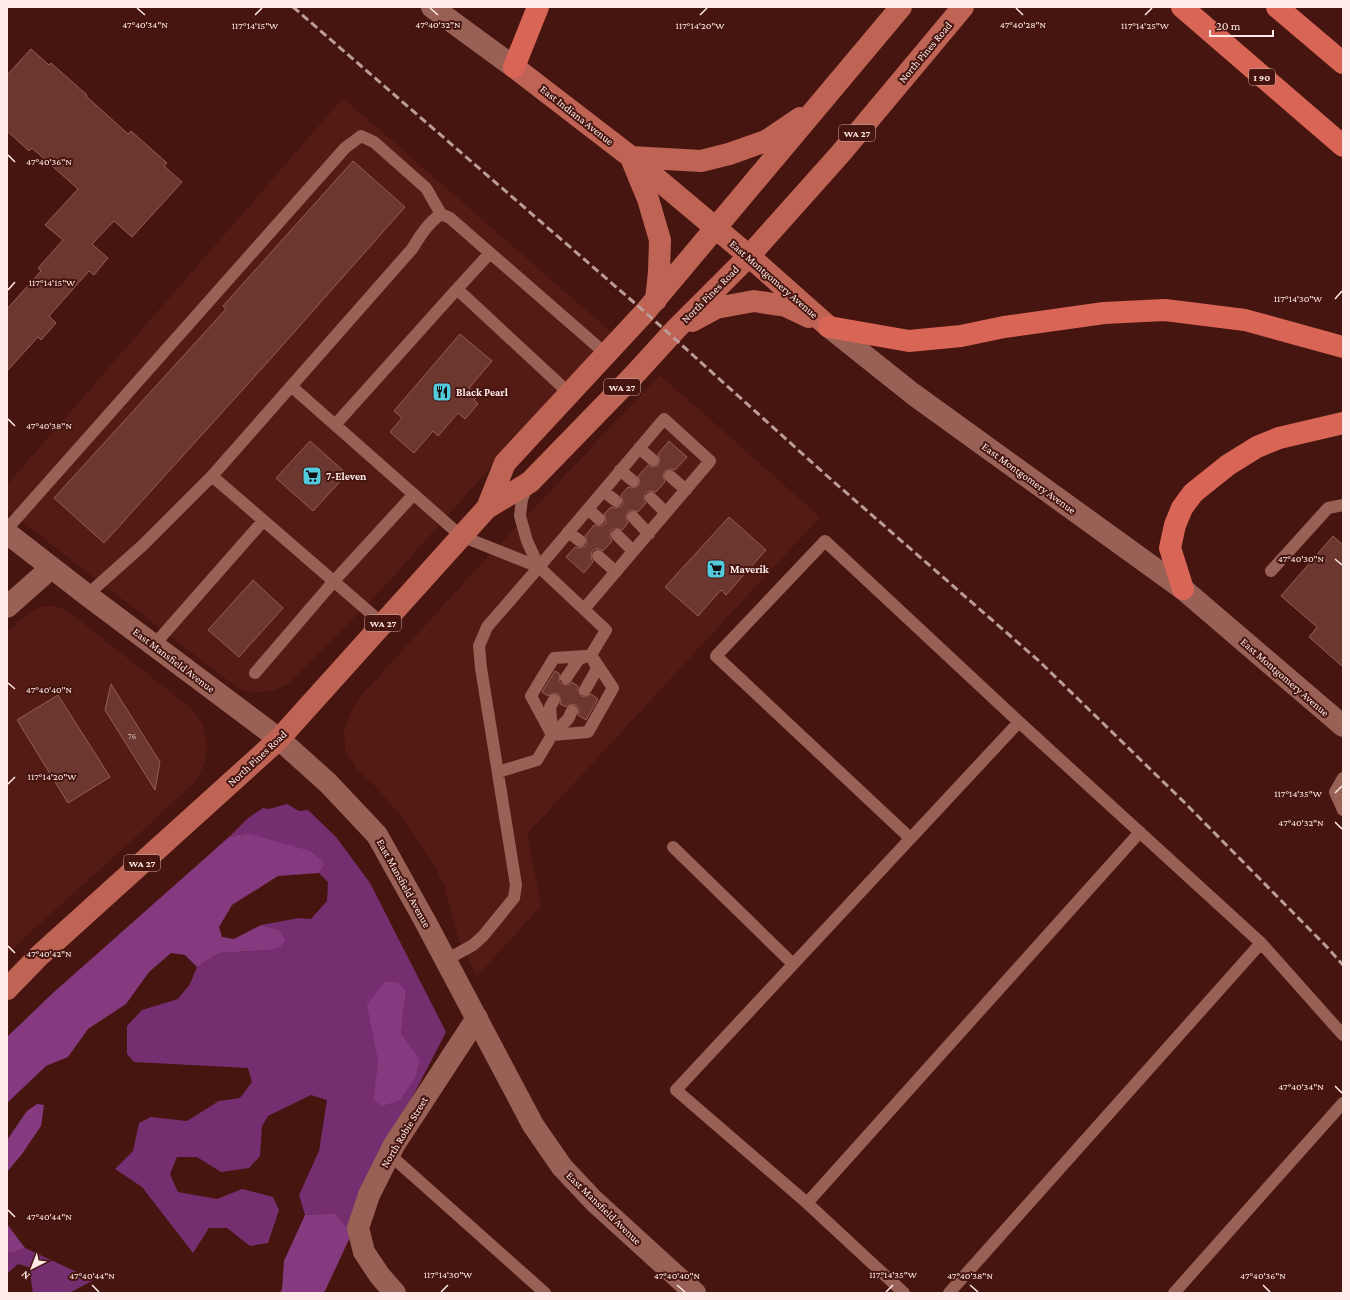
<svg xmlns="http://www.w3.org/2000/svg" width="1350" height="1300" font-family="'Crimson Pro',serif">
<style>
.built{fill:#541b14}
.green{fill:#752f71;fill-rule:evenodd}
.forest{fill:#853a80}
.building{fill:#6c372f;stroke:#965d53}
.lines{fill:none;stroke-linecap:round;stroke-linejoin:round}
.service{stroke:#996056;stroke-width:12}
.minor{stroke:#996056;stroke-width:22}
.tertiary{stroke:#996056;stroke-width:22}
.secondary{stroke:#996056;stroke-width:22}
.primary{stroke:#bf6355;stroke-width:22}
.motorway{stroke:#d86555;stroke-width:22}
.rail{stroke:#bb9c98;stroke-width:3;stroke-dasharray:8 4;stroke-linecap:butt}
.ticks{fill:none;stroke:#ffeae7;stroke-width:1.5}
.labels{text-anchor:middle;stroke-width:4;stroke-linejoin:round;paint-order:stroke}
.number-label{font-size:9px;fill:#dabdb9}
.shield{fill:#46150f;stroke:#c8aaa6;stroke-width:1}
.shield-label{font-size:10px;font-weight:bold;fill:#ffeae7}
.street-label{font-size:11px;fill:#ffeae7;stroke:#46150f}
.poi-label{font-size:11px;font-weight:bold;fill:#ffeae7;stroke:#46150f;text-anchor:start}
.ticks-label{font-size:10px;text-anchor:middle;fill:#ffeae7;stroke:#46150f;stroke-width:4;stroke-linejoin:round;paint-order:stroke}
</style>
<rect width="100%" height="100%" fill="#46150f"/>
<path class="built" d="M 343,98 L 611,332 L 382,589 L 297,675 L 288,684 L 275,690 L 260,692 L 244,691 L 223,677 L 7,510 L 7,485 Z
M 660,375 L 820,517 L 527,834 L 541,906 L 477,976 L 458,938 L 444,884 L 430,859 L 400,815 L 375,786 L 358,770 L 345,750 L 344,730 L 351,712 L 360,697 L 472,574 Z
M 42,606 L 54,606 L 66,610 L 191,708 L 203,724 L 207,744 L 205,764 L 195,781 L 150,824 L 36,927 L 7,955 L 7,632 L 30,612 Z"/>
<path class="green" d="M 287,804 L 299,811 L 308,810 L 336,837 L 370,883 L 446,1032 L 367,1185 L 352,1233 L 335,1213 L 305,1215 L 299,1195 L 319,1151 L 327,1100 L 311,1095 L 268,1116 L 262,1126 L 260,1156 L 249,1168 L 221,1172 L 197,1157 L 177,1157 L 170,1174 L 178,1192 L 217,1199 L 242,1189 L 273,1197 L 279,1210 L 268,1243 L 250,1246 L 227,1228 L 209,1228 L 193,1253 L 142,1187 L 115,1169 L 133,1151 L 139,1123 L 151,1117 L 187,1121 L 219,1101 L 240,1098 L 252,1082 L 248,1068 L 134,1062 L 127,1054 L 127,1026 L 142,1010 L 178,999 L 190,984 L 197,967 L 219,953 L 270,950 L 279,930 L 261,925 L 299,918 L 311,919 L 327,901 L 328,882 L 319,873 L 325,864 L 247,833 L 229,837 L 248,818 L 263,808 L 269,809 ZM 406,992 L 401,1034 L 373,1099 L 378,1060 Z
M 25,1248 L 94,1280 L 69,1293 L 33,1293 L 29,1267 L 18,1264 L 7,1274 L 7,1252 L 12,1253 Z"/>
<path class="forest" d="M 247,833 L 310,851 L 325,864 L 319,873 L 278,876 L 232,905 L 219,927 L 222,937 L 234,939 L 261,925 L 279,930 L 285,939 L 281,946 L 270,950 L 219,953 L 197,967 L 185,955 L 171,953 L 149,972 L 126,1004 L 88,1029 L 68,1057 L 46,1066 L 7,1103 L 7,1037 L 54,992 L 229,837 Z
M 384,982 L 398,982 L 406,992 L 401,1034 L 420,1060 L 415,1078 L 400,1100 L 382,1106 L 373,1099 L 378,1060 L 367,1005 Z
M 37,1104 L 44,1105 L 41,1126 L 22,1154 L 7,1172 L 7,1140 L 27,1111 Z
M 335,1213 L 352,1233 L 324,1293 L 280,1293 L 282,1289 L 284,1261 L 305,1215 Z
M 7,1224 L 25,1248 L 12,1253 L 7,1252 Z"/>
<path class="building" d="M 31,49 L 49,65 L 51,63 L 87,95 L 86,96 L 128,134 L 131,131 L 167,163 L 164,166 L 182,182 L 132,237 L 114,221 L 92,244 L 108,258 L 94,275 L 89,271 L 49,316 L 56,323 L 41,340 L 38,337 L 7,371 L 7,309 L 41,271 L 38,268 L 63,240 L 45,225 L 78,189 L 32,148 L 29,151 L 7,131 L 7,75 Z
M 353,161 L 405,207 L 265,365 L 104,543 L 54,498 L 226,309 L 223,306 Z
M 460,334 L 492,361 L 469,388 L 478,396 L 474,400 L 478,404 L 465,419 L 458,413 L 438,436 L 433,431 L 414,453 L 390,432 L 402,418 L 394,411 Z
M 310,441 L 347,474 L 313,511 L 276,478 Z
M 669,441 L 687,457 L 675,470 L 671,469 L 665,471 L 663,475 L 665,482 L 656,492 L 649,491 L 645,493 L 644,500 L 646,503 L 638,512 L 632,510 L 628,512 L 626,518 L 628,523 L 622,530 L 615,528 L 611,530 L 610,537 L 612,541 L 603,551 L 599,549 L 595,549 L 592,551 L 591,558 L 593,562 L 584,573 L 566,557 L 575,547 L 579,548 L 586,546 L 587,542 L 585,536 L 594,525 L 601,526 L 605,524 L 606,520 L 604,514 L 611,507 L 615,508 L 622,506 L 623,502 L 621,495 L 628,487 L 632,488 L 638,486 L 640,482 L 638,476 L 648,465 L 652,467 L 658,465 L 660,461 L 658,454 Z
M 729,517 L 766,550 L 726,595 L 721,590 L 698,616 L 665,587 Z
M 1333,536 L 1343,545 L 1343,667 L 1309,637 L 1317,627 L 1281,596 Z
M 253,580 L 283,608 L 239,657 L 208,630 Z
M 555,671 L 560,674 L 559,681 L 562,684 L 569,685 L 572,682 L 578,686 L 578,690 L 581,696 L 585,697 L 591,694 L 598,699 L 586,720 L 578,715 L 579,710 L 576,705 L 571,704 L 566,707 L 560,704 L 561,700 L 558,694 L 554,693 L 548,696 L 542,692 Z
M 111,684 L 160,762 L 155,790 L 105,710 Z
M 58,695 L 110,777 L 68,803 L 17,720 Z"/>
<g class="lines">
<path class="service" d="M 457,289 L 490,253
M 291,386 L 461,536 L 539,567 L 606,630 L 591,655 L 579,659 L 566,678
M 335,425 L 457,289 L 569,393
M 639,448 L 653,460
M 620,470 L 633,481
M 212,476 L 382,623
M 670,476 L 686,490
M 528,486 L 522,499 L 520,516 L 527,541 L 539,567
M 603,491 L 616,501
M 651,498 L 666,513
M 588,509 L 599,519
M 633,517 L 649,534
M 7,529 L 345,148 L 361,136 L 374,142 L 426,188 L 441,214 L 450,218 L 606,354
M 568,532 L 580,541
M 617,535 L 633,551
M 598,556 L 616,572
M 1271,571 L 1328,508 L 1343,505
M 87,595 L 143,545 L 212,476 L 412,249 C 420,236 428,223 441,214
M 154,645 L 263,521
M 255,673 L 334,581 L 414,494
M 585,690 L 597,669 L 594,662
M 552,730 L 550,707 L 554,700
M 552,735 L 588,732 L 613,688 L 591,655
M 552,735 L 531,696 L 554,658 L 586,656
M 498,772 L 537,760 L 552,735 L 568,719 L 572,711
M 1343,778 L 1335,792 L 1343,810
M 910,838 L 716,656 L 825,541 L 1019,722 L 1261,943 L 1343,1035
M 673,847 L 793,964
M 446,960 L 473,945 L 483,936 L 514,898 L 516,885 L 481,668 L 479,646 L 487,627 L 539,567 L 664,419 L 710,461 L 584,609
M 389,1154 L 545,1293
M 807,1203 L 1140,832
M 904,1293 L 807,1203 L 676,1090 L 1019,722
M 949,1293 L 1261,943
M 1174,1293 L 1343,1103"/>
<path class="minor" d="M 7,607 L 51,568
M 395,1293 L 380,1276 L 364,1252 L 358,1228 L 369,1195 L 394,1145 L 477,1018"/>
<path class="tertiary" d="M 829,327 L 913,394 L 1183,589 L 1343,726
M 7,533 L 87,595 L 279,739"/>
<path class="secondary" d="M 432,7 L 514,67
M 279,739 L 328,783 L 377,835 L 425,921 L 533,1125 L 562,1167 L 594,1201 L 695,1293"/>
<path class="primary" d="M 514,67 L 631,157 L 749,256 L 829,327
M 631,157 L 701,161 L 729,154 L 766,141 L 800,118
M 632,160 L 648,199 L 660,240 L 659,272 L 656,300
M 692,321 L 716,308 L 754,301 L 786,306 L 809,317
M 487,508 L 505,463 L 645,312 L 901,7
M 7,989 L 39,956 L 279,739 L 487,508 L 530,482 L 634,375 L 676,329 L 749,256 L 841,153 L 963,7"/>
<path class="motorway" d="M 1182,7 L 1343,146
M 1277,7 L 1343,63
M 514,67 L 538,7
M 829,327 L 909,341 L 961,336 L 1004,327 L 1104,313 L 1165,310 L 1245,320 L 1343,347
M 1183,589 L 1170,548 L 1175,525 L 1182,508 L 1193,493 L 1228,465 L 1257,447 L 1279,438 L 1343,423"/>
<path class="rail" d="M 293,7 L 645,312 L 826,475 L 1039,661 L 1184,802 L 1325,945 L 1343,965"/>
</g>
<path class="ticks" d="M 137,8 L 145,15M 430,8 L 438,15M 1016,8 L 1023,15M 255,15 L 262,8M 700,15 L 707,8M 1145,15 L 1152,8M 8,155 L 15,162M 8,290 L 15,282M 1335,299 L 1342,291M 8,419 L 15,426M 1335,559 L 1342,565M 8,683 L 15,689M 8,784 L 15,777M 1335,793 L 1342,786M 1335,822 L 1342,829M 8,946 L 15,953M 1335,1086 L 1342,1093M 8,1210 L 15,1217M 92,1285 L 99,1292M 677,1285 L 685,1292M 970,1285 L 978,1292M 1263,1285 L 1270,1292M 441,1292 L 448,1285M 886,1292 L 893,1285"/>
<defs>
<g id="restaurant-square" transform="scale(1)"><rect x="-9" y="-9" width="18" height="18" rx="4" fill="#54cadd" stroke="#46150f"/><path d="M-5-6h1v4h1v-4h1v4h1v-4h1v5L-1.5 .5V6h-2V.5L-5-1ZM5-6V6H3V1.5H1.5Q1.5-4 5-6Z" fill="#111"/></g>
<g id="supermarket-square" transform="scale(1)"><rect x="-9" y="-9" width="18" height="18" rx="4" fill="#54cadd" stroke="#46150f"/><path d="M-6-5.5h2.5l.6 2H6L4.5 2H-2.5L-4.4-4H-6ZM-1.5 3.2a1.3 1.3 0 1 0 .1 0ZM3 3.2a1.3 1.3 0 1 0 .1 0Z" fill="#111"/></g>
</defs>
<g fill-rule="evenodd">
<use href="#restaurant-square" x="442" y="392"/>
<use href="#supermarket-square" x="312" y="476"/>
<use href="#supermarket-square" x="716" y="569"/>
</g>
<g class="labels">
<g class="number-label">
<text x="132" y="739">76</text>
</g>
<g class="shield">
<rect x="1249" y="69" width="26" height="16" rx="3"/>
<rect x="839" y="125" width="36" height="16" rx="3"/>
<rect x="604" y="379" width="36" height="16" rx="3"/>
<rect x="365" y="615" width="36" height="16" rx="3"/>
<rect x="124" y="855" width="36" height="16" rx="3"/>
</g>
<g class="shield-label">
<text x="1262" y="81">I 90</text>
<text x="857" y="137">WA 27</text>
<text x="622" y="391">WA 27</text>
<text x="383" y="627">WA 27</text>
<text x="142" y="867">WA 27</text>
</g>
<g class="street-label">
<text transform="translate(925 52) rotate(-50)" y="4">North Pines Road</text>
<text transform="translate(577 115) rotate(38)" y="4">East Indiana Avenue</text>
<text transform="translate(774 279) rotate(41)" y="4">East Montgomery Avenue</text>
<text transform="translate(710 294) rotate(-45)" y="4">North Pines Road</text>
<text transform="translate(1029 478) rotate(36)" y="4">East Montgomery Avenue</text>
<text transform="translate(174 660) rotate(37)" y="4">East Mansfield Avenue</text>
<text transform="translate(1285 677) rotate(41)" y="4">East Montgomery Avenue</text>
<text transform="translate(257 758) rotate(-43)" y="4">North Pines Road</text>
<text transform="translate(404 883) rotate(61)" y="4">East Mansfield Avenue</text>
<text transform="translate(404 1132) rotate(-59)" y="4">North Robie Street</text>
<text transform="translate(604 1208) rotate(44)" y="4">East Mansfield Avenue</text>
</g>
<g class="poi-label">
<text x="456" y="396">Black Pearl</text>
<text x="326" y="480">7-Eleven</text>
<text x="730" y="573">Maverik</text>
</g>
</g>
<g class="ticks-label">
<text x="145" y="28">47°40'34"N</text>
<text x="438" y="28">47°40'32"N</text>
<text x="1023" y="28">47°40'28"N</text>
<text x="255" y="29">117°14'15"W</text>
<text x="700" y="29">117°14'20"W</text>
<text x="1145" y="29">117°14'25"W</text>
<text x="49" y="165">47°40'36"N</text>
<text x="52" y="286">117°14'15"W</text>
<text x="1298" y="302">117°14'30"W</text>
<text x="49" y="429">47°40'38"N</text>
<text x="1301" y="562">47°40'30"N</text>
<text x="49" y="693">47°40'40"N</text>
<text x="52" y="780">117°14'20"W</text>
<text x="1298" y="797">117°14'35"W</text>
<text x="1301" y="826">47°40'32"N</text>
<text x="49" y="957">47°40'42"N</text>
<text x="1301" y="1090">47°40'34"N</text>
<text x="49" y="1220">47°40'44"N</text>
<text x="448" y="1278">117°14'30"W</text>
<text x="893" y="1278">117°14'35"W</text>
<text x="92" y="1279">47°40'44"N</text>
<text x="677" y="1279">47°40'40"N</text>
<text x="970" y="1279">47°40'38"N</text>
<text x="1263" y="1279">47°40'36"N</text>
</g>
<rect width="1350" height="1300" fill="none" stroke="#ffeae7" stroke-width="16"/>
<g transform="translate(32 1268) rotate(222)" stroke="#46150f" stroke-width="3" paint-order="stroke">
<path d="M0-3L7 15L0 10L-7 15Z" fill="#ffeae7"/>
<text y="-6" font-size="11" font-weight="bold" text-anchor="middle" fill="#ffeae7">N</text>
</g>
<path d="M1210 30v6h63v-6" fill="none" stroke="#ffeae7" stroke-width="2"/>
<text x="1216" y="30" font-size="12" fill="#ffeae7" stroke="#46150f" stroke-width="3" paint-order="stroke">20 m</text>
</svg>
